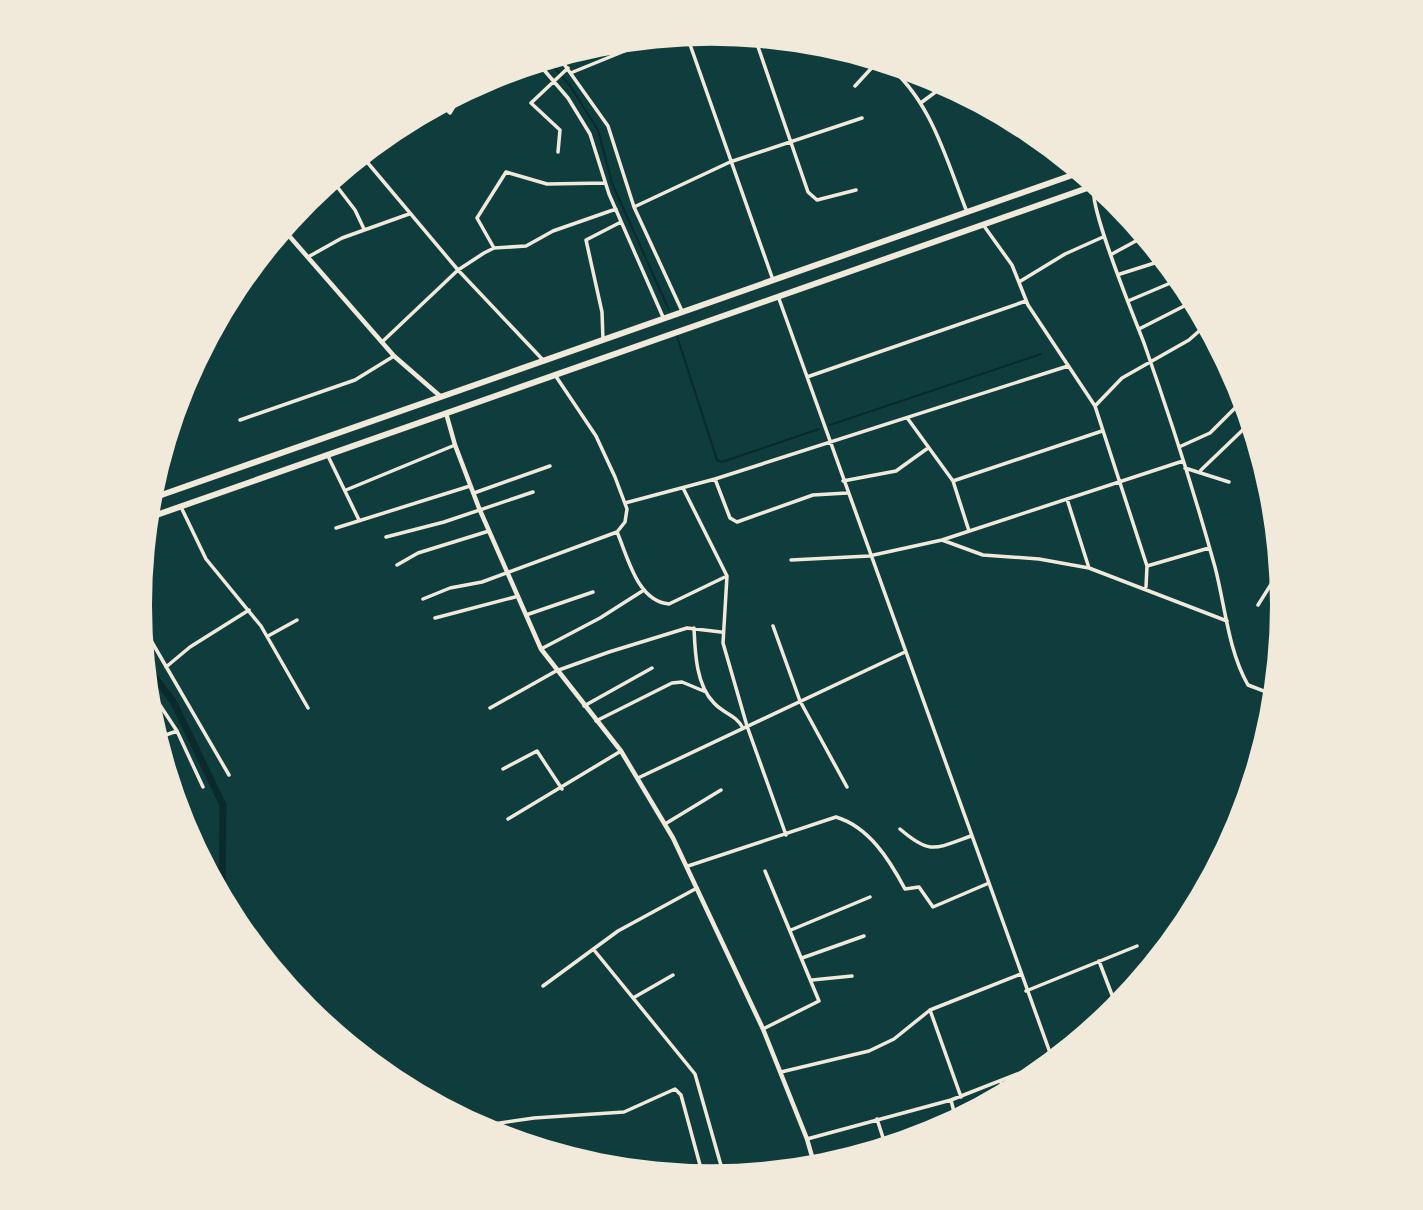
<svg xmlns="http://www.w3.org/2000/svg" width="1423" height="1210" font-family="'IBM Plex Sans',sans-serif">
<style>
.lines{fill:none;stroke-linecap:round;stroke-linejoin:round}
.stream{stroke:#0a2a2b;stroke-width:2}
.canal{stroke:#0a2a2b;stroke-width:7}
.minor{stroke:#f1e9da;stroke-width:3.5}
.tertiary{stroke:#f1e9da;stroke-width:4.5}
.trunk{stroke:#f1e9da;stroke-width:6}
</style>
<rect width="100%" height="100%" fill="#0f3d3e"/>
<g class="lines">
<path class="stream" d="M 548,60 L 571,87 L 598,130 L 612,183 L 669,310
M 677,336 L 717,460 L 722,462 L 819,429
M 830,425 L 1041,354"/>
<path class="canal" d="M 146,666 L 173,701 L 223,805 L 222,897"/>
<path class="minor" d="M 687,36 L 773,280
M 755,38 L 808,192 L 817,200 L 856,190
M 559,57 L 608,126 L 634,207 L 682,311
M 538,63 L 568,98 L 590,134 L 609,194 L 663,317
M 885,63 C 931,99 946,159 967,212
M 573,72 L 654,39
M 855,86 L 878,61
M 922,102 L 945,85
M 441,105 L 450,113 L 462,93
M 558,152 L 560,130 L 531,103 L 568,68
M 362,156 L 458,270 L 544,361
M 332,180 L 355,210 L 364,229
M 1094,187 C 1088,205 1134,317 1144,343 C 1170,417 1194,491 1215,567 C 1225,605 1228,650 1248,685 L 1274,695
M 634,207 L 730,162 L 862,118
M 984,226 L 1012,265 L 1028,305 L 1095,406 L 1147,566 L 1146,587
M 494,248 L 477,218 L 506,172 L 547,184 L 605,183
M 1112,254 L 1145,236
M 308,257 L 342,238 L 409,214
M 1120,274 L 1164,260
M 1019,282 L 1065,254 L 1103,237
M 778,296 L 1053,1061
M 1128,301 L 1180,279
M 1139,329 L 1194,301
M 603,340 L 602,312 L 586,240 L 621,222
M 382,342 L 458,270 L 484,253 L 494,248 L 526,246 L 553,231 L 616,209
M 807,377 L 1026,301
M 1095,406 L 1122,378 L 1189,340 L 1207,324
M 908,419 L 953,481 L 969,531
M 240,420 L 355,380 L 394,356
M 1179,447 L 1210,433 L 1244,399
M 328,456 L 359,520
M 1185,468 L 1229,482
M 1201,470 L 1251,422
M 715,479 L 730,518 L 737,522 L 813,495 L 847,493
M 843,481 L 896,471 L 928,448
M 953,481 L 1102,431
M 683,488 L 727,576 L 723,643 L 747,726 L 786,835
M 346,490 L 455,445
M 474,493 L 550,466
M 1067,499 L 1089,568
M 625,503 L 715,479 L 1068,366
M 181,507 L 206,559 L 261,626 L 308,708
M 336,528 L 470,486
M 617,532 C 628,557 637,601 669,604 L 727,576
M 386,537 L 444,522 L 533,492
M 942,540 L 1183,461
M 791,560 L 869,556 L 942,540 L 983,555 L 1039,559 L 1089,568 L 1227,621
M 397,565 L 418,553 L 489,531
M 1147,566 L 1209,548
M 423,599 L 450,588 L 482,582 L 617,532 L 625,522 L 627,509 L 615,477 L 596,436 L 555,375
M 1258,605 L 1280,570
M 526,615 L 593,592
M 435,618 L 515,597
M 142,625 L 229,775
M 773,626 L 800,701 L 847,787
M 694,628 C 695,652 696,685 714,703 C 724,714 735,714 743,728
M 268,636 L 297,620
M 541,649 L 600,618 L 644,590
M 166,667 L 190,647 L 249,610
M 148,687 L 177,731 L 203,787
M 584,706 L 652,668
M 490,708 L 556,671 L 609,652 L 687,628 L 721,632
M 596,721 L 672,683 L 682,682 L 706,692
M 157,738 L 177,731
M 503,769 L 537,751 L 562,789
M 638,778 L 905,652
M 508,819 L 621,751
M 665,824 L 721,790
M 900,829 C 930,855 935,849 971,836
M 688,866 L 836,817 C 869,827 889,859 905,889 L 919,887 L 933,907 L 989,883
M 791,930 L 870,897
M 594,950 L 695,1074 L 724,1176
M 802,958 L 864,936
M 1099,961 L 1117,1008
M 812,980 L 852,976
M 543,986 L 618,931 L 697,888
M 1026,991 L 1137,946
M 633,998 L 673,975
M 930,1010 L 961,1097
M 763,1029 L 819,1001 L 765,871
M 781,1072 L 869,1051 L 894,1039 L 930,1010 L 1021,974
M 1001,1082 L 1005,1093
M 951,1100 L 956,1120
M 877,1119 L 886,1147
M 479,1126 L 534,1118 L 624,1112 L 675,1089 L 681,1095 L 703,1176
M 807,1139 L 951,1100 L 1053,1060"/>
<path class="tertiary" d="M 284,230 L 394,356 L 440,396
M 446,413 L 455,445 L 479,508 L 541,649 L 621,751 L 673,838 L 763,1029 L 807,1139 L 815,1167"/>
<path class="trunk" d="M 150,499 L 1081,172
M 148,518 L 1096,185"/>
</g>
<path d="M0 0H1423V1210H0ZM152 605a559 559 0 1 1 1118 0a559 559 0 1 1-1118 0Z" fill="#f1e9da" fill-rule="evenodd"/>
</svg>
